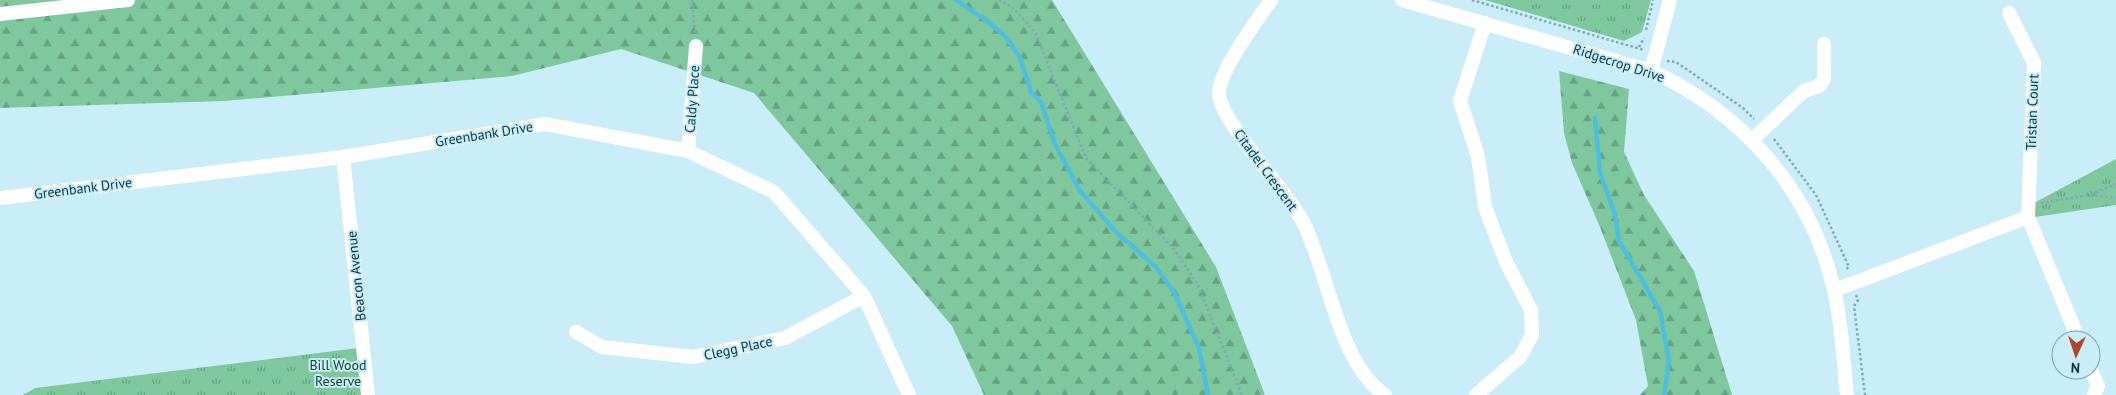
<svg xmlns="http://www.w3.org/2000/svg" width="2116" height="395" font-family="'PT Sans',sans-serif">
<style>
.grass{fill:url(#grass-tufts)}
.forest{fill:url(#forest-firs)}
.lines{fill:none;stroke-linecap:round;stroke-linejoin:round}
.stream{stroke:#4cc0de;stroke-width:4.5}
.path{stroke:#80aab6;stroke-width:2.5;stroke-dasharray:2.5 2.5;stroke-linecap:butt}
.street{stroke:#fff;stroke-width:14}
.labels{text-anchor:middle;stroke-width:4;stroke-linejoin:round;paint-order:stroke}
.street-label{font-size:14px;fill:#053642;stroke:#c9eefa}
.park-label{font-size:14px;fill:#16462e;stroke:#c9eefa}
</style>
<defs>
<pattern id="grass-tufts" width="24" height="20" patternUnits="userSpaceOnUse" patternTransform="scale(1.25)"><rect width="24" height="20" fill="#7fc89e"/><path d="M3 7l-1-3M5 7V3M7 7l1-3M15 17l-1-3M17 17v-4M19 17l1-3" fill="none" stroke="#66a382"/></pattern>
<pattern id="forest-firs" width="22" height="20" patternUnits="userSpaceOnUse" patternTransform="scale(1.25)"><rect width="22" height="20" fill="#7fc89e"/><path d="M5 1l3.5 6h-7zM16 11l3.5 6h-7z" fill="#66a382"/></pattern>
</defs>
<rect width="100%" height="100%" fill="#c9eefa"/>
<path class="grass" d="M 1485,0 L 1651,0 L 1642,32 L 1624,41 Z
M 2116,159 L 2116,205 L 2035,217 L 2034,203 Z
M 358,348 L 363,395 L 23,395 L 35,388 Z"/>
<path class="forest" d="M 0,0 L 1052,0 L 1216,267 L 1265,395 L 984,395 L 952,326 L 754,93 L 621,49 L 512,76 L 224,101 L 0,108 Z
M 1559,71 L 1629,89 L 1624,152 L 1644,195 L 1694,271 L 1732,395 L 1640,395 L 1648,386 L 1636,320 L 1600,227 L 1572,163 L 1564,133 Z"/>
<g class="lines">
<path class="stream" d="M 956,0 L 987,21 L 1005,36 L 1020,58 L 1031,92 L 1041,102 L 1055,144 L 1080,191 L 1117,233 L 1156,267 L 1175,294 L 1199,348 L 1208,395
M 1595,118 L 1600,173 L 1615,215 L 1619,241 L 1660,311 L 1669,361 L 1664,395"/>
<path class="path" d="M 692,0 L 695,33
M 999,0 L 1012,7 L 1035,32 L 1086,158 L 1173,248 L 1197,283 L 1242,395
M 1472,0 L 1644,50
M 1646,30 L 1653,0
M 1639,47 L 1644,38
M 1667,61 L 1676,62 L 1743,108 L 1754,119
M 1774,139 L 1816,195 L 1849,267 L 1845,270
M 2091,194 L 2116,184
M 2041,203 L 2089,195 L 2116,198
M 1856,295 L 1858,300 L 1854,306 L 1865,395"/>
<path class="street" d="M 1271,0 C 1258,19 1219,71 1219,93 C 1218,119 1288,192 1303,222 C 1329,272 1337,362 1385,395
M 1402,0 L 1651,71 C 1742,112 1812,191 1834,290 C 1842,323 1843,360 1847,395
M 2009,13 L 2034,63 L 2028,217 L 2079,340
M 0,14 L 128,0
M 1651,71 L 1670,0
M 1753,139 L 1804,91 L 1819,86 L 1824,79 L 1824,44
M 688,151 L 696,46
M 343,157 L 368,395
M 0,198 L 343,157 L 545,124 L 688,151 L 774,192 L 864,296 L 909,395
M 1835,290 L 2028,217
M 576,332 L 602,347 L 693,357 L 785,338 L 864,296
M 2091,370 L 2098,386 L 2094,395
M 1476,395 L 1520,357 L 1532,335 L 1531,310 L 1506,262 L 1485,207 L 1478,156 L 1460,101 L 1485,23"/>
</g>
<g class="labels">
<g class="street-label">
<text transform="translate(1619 63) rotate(18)" y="5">Ridgecrop Drive</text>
<text transform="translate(692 99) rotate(-86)" y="5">Caldy Place</text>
<text transform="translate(2032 112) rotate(-88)" y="5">Tristan Court</text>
<text transform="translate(484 134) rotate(-9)" y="5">Greenbank Drive</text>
<text transform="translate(1266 170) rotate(54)" y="5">Citadel Crescent</text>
<text transform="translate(83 188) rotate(-7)" y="5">Greenbank Drive</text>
<text transform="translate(356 276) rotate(-96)" y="5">Beacon Avenue</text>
<text transform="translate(738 348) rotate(-12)" y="5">Clegg Place</text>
</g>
<g class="park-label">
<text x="338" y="370">Bill Wood<tspan x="338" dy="16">Reserve</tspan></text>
</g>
</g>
<g transform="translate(2076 355) rotate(183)"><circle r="24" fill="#c9eefa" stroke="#7ba4b0"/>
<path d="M0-4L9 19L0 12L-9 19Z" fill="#af4726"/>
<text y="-8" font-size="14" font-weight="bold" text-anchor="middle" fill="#053642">N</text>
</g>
</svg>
